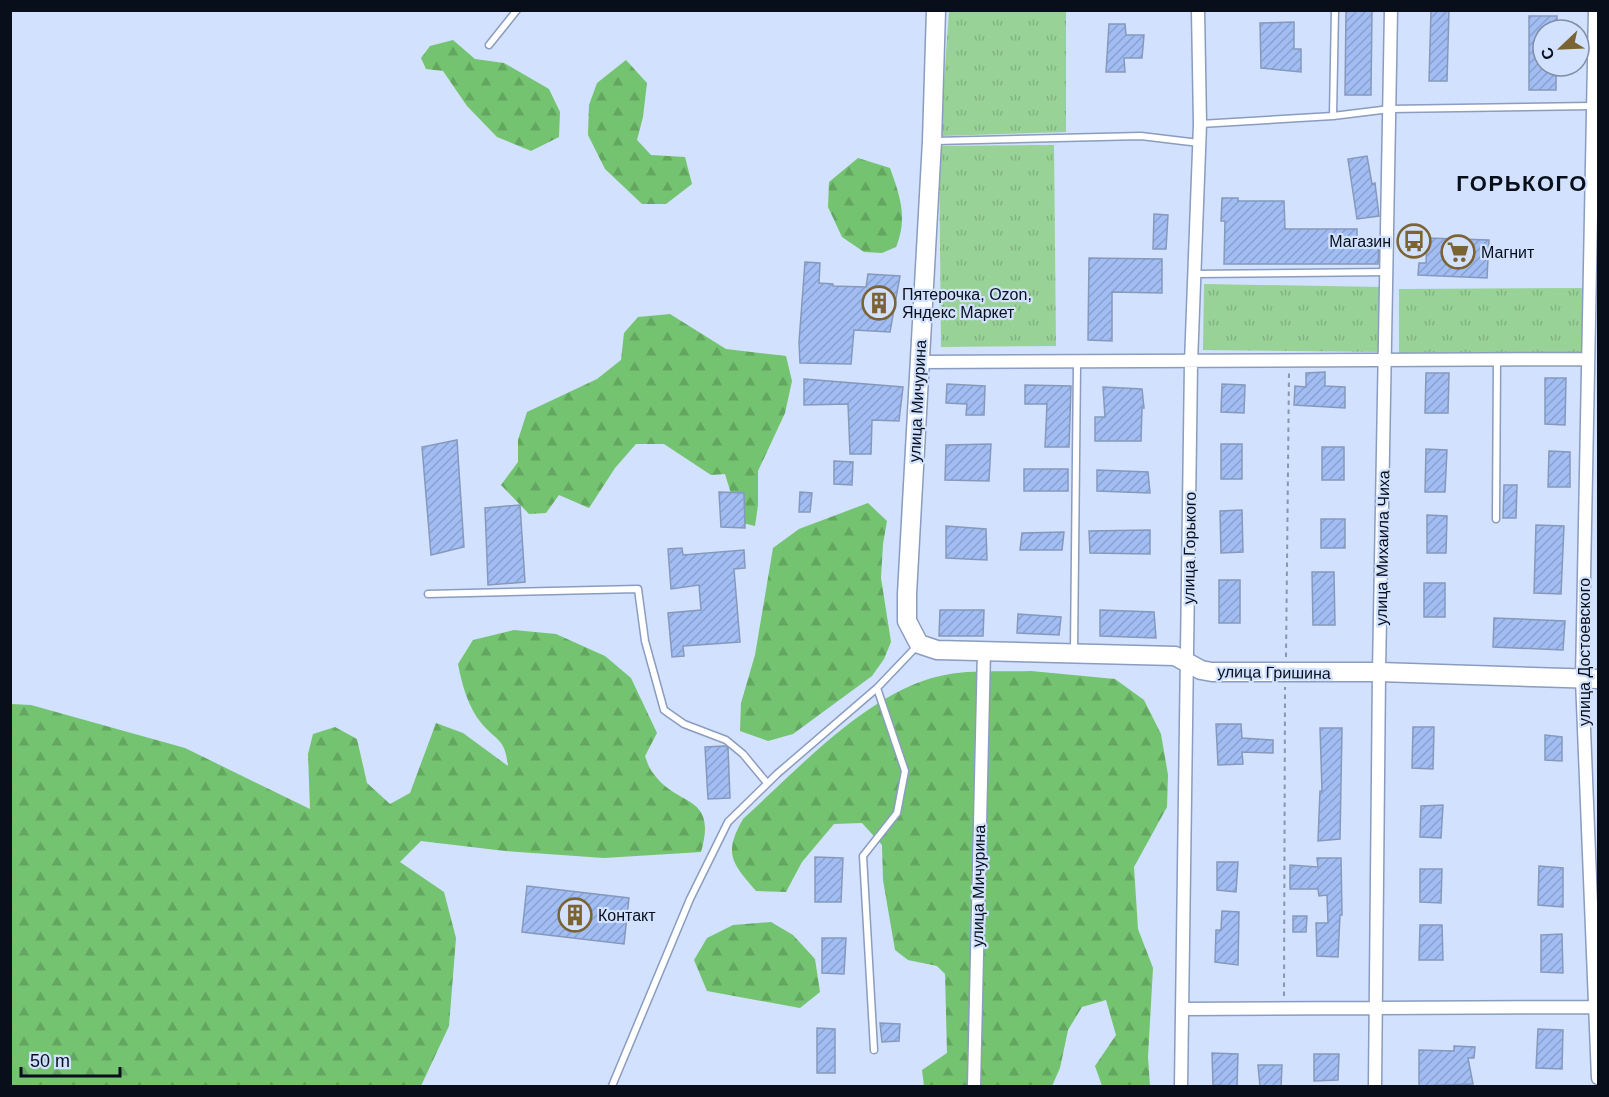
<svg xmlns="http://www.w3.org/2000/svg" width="1609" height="1097" font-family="Arial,sans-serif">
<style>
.grass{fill:url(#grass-tufts)}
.forest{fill:url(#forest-firs)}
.building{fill:url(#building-hatch);stroke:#8799bb;stroke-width:1.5}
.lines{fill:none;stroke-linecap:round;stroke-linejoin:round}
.lane-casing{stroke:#8a9cbf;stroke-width:9}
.street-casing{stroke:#8a9cbf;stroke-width:15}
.secondary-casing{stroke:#8a9cbf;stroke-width:21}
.path{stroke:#8996ac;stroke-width:2;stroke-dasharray:4.5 4.5;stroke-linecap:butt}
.lane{stroke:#fff;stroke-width:6}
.street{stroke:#fff;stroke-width:12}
.secondary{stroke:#fff;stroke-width:18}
.labels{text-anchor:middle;stroke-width:4.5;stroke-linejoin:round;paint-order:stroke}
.poi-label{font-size:16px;fill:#080f1b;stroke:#d1e1fe;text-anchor:start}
.street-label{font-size:16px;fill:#080f1b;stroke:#d1e1fe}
.district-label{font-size:22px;font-weight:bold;letter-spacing:1.5px;fill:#080f1b;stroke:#d1e1fe}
</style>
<defs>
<pattern id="grass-tufts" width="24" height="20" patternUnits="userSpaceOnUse" patternTransform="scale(1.5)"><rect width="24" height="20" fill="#99d296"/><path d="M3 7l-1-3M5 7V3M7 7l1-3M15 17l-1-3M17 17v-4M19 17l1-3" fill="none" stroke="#82b381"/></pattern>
<pattern id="forest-firs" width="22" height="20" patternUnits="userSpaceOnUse" patternTransform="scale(1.5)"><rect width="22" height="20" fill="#73c370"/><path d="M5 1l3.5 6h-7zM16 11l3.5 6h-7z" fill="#62a660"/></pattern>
<pattern id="building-hatch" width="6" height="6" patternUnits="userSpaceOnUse" patternTransform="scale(1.5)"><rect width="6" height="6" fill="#a1bdf3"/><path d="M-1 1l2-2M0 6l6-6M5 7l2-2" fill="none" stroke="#89a1d0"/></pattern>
</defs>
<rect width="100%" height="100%" fill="#d1e1fe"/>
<path class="grass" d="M 949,11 L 1066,11 L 1066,132 L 940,136 Z
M 1054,145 L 1056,346 L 941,347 L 939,146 Z
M 1204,284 L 1382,287 L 1381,352 L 1203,350 Z
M 1582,288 L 1582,352 L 1399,353 L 1399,289 Z"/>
<path class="forest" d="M 453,40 L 475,59 L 504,63 L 549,89 L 560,112 L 559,137 L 531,151 L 497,137 L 467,106 L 443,71 L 426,69 L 421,58 L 430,46 Z
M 626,60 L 647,83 L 643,117 L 637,140 L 651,155 L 685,157 L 692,184 L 666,204 L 642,204 L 605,169 L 588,135 L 589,105 L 597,83 Z
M 858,158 L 890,168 C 900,196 908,218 896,247 L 882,253 L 864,252 L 842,237 L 828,207 L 829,182 Z
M 670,314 L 726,349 L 786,356 L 792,381 L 785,413 L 758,471 L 758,505 L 755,526 L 735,521 L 733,500 L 725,474 L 711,475 L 664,444 L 636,444 L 615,468 L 589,508 L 559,495 L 546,513 L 529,514 L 501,485 L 518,462 L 518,440 L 527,412 L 597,379 L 621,360 L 624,333 L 638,317 Z
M 868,503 L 887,521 L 883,544 L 881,578 L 891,642 L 884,659 L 872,676 L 793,734 L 768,741 L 740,731 L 741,703 L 755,655 L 773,548 L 799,529 Z
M 514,630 L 556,634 L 605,656 L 631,678 L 657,733 L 645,756 C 647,762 649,768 653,773 C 677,808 718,793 701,852 L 604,858 L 505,851 L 421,841 L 400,862 L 444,892 L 456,938 L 449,1026 L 421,1086 L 11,1086 L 11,704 L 31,705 L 185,748 L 310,809 L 308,754 L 313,734 L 335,727 L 357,739 L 367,783 L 390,804 L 410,793 L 436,723 L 463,733 L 508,766 C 505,739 498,742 482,724 C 468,707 462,685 458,664 L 473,640 Z
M 1031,671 L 1115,679 L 1144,700 L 1161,734 L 1168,775 L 1167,807 L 1134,867 L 1138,929 L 1153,968 L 1148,1057 L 1150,1086 L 1102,1086 L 1095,1066 L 1116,1035 L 1106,1000 L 1082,1007 L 1068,1030 L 1060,1068 L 1052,1086 L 924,1086 L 922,1070 L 947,1053 L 945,974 L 937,966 L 908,960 L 895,950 L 883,880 L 882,845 L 862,823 L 834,824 L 802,862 L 786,892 L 756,891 C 732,863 723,854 743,819 C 797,770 868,692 940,676 C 967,669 1003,672 1031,671 Z
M 771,922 L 793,935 L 815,959 L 820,992 L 800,1008 L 707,991 L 694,960 L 707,938 L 733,925 Z"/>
<path class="building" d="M 1346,10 L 1372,10 L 1371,95 L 1345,95 Z
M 1431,10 L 1449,10 L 1447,81 L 1429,81 Z
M 1529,16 L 1557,16 L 1557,30 L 1543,30 L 1543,66 L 1556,66 L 1556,90 L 1529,90 Z
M 1294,22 L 1294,49 L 1301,49 L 1301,72 L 1261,68 L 1260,23 Z
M 1109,24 L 1125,24 L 1126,35 L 1144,35 L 1142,58 L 1124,58 L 1125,72 L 1106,72 Z
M 1367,156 L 1372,184 L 1375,183 L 1379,216 L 1357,219 L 1348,159 Z
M 1222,198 L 1238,198 L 1238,201 L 1284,201 L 1285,229 L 1357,229 L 1357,243 L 1379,244 L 1378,264 L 1224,264 L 1225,221 L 1221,221 Z
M 1154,214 L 1168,215 L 1166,249 L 1153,249 Z
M 1427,238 L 1489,240 L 1487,278 L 1418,275 L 1419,263 L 1426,263 Z
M 1089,258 L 1162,259 L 1162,293 L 1112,292 L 1112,341 L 1088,340 Z
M 805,262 L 820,263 L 819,283 L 833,284 L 833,286 L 866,287 L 868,274 L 900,276 L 890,332 L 854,330 L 851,364 L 800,363 L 799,342 Z
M 1325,372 L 1325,386 L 1345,387 L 1345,408 L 1294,405 L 1295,386 L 1306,387 L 1306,373 Z
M 1426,373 L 1449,373 L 1448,413 L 1425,413 Z
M 1545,378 L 1566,378 L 1565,425 L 1545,424 Z
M 804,379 L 903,387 L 899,421 L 872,420 L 871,454 L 850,454 L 848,404 L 804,405 Z
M 947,384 L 985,386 L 984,415 L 966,415 L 967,404 L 946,403 Z
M 1222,384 L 1245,385 L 1244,413 L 1221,412 Z
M 1025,385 L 1071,386 L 1069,447 L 1045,447 L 1047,404 L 1025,404 Z
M 1103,387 L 1142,389 L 1144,408 L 1142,408 L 1141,441 L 1095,441 L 1095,417 L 1105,417 Z
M 457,440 L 464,547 L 431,555 L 422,447 Z
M 991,444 L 989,481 L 945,480 L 946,445 Z
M 1221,444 L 1242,444 L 1242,479 L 1221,479 Z
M 1322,447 L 1344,447 L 1344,480 L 1322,480 Z
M 1426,449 L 1447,450 L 1445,492 L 1425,492 Z
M 1549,451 L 1570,452 L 1570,487 L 1548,487 Z
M 834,461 L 853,462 L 852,485 L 834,484 Z
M 1024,469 L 1068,469 L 1068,491 L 1024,491 Z
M 1097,470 L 1148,472 L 1150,493 L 1097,491 Z
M 1504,485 L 1517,485 L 1516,518 L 1503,518 Z
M 719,492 L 744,493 L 745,528 L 721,527 Z
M 800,492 L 812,493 L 810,512 L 799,512 Z
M 520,505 L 525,582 L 488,585 L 485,508 Z
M 1242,510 L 1243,552 L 1221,553 L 1220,511 Z
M 1427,515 L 1447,516 L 1446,553 L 1427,553 Z
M 1321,519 L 1345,519 L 1345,548 L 1321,548 Z
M 1536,525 L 1564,526 L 1561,594 L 1534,593 Z
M 946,526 L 986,529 L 987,560 L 946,558 Z
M 1150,530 L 1150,554 L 1090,553 L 1089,531 Z
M 1064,532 L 1062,550 L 1020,550 L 1022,533 Z
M 682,548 L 683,555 L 744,550 L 745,568 L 734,569 L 740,642 L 683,646 L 684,656 L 672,657 L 668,613 L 701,610 L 699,585 L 671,589 L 668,549 Z
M 1312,572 L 1334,572 L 1335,625 L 1313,625 Z
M 1219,580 L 1240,580 L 1240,623 L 1219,623 Z
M 1424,583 L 1445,583 L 1445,617 L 1424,617 Z
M 940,610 L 984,610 L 983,636 L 939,636 Z
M 1100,610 L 1154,612 L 1156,638 L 1100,636 Z
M 1018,614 L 1061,617 L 1059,635 L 1017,633 Z
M 1494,618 L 1565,621 L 1563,650 L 1493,647 Z
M 1216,724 L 1241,724 L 1242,738 L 1273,740 L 1273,753 L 1242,752 L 1243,764 L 1218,765 Z
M 1413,727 L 1434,727 L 1433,769 L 1412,768 Z
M 1320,728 L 1342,728 L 1340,839 L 1318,841 L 1320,791 L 1322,791 Z
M 1545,735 L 1562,737 L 1562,761 L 1545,760 Z
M 725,746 L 728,748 L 730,798 L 708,799 L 705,747 Z
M 1443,805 L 1441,838 L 1420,837 L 1421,806 Z
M 815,857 L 843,858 L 841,902 L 815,902 Z
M 1317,858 L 1341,858 L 1342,915 L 1340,915 L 1338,957 L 1317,956 L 1316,923 L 1328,923 L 1327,895 L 1319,896 L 1318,889 L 1290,889 L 1290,865 L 1318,867 Z
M 1217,862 L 1238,862 L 1236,892 L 1217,890 Z
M 1539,866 L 1563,868 L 1563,907 L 1538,905 Z
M 1420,869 L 1442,869 L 1441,903 L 1420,902 Z
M 527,886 L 629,898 L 624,944 L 522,932 Z
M 1222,911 L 1239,912 L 1238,965 L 1215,962 L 1216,930 L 1221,930 Z
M 1293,916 L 1307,916 L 1306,932 L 1293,932 Z
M 1420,925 L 1442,925 L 1443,960 L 1419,960 Z
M 1562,934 L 1563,973 L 1541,972 L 1541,935 Z
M 822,938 L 846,938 L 844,974 L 822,973 Z
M 880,1023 L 900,1024 L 899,1041 L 882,1042 Z
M 817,1028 L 835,1029 L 835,1073 L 817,1073 Z
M 1538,1029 L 1563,1030 L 1562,1069 L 1536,1068 Z
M 1454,1046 L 1475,1047 L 1474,1058 L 1468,1058 L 1473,1084 L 1419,1086 L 1419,1050 L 1454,1051 Z
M 1212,1053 L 1238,1054 L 1237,1086 L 1213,1085 Z
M 1314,1054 L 1339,1054 L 1338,1080 L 1314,1081 Z
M 1258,1065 L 1282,1065 L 1281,1086 L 1260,1086 Z"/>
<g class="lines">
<g class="lane-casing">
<path id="lane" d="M 489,45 L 517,10
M 1333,116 L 1335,10
M 1200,124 L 1333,116 L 1390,109 L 1593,106
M 935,141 L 1141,136 L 1199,143
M 1195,274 L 1388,272
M 1496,519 L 1497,359
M 428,594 L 638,589 L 645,641 L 664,710 L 684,724 L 726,740 L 743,754 L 767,783
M 1074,651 L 1077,363
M 874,1050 L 863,856 L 897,813 L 905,771 L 877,688
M 612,1086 L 690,899 L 728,822 L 777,774 L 877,688 L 918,645"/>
</g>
<g class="street-casing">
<path id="street" d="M 1595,10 L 1582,679 L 1598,1078
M 919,362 L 1588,359
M 1182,1009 L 1595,1007
M 974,1086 L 984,650
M 1181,1086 L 1191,363 L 1200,124 L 1198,10
M 1375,1086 L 1379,672 L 1391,10"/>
</g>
<g class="secondary-casing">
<path id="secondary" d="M 936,10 L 932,141 L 907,594 L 907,621 L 919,644 L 937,650 L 1175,656 L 1201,670 L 1212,672 L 1379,672 L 1598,679"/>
</g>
<path class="path" d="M 1286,657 L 1289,372
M 1284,996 L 1285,687"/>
<use href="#lane" class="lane"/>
<use href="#street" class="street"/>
<use href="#secondary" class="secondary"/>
</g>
<defs>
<g id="bus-ring" transform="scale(1.725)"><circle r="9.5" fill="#d1e1fe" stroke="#7b6334" stroke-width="1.5"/><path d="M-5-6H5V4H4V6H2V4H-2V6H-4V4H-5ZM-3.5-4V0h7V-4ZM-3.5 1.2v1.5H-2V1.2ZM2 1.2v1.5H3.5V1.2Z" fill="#7b6334"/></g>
<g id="supermarket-ring" transform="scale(1.725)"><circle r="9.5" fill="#d1e1fe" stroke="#7b6334" stroke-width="1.5"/><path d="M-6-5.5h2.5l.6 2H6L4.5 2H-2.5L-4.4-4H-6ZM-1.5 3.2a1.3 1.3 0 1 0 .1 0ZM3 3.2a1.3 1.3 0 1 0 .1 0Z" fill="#7b6334"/></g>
<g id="building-ring" transform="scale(1.725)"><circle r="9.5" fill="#d1e1fe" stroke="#7b6334" stroke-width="1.5"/><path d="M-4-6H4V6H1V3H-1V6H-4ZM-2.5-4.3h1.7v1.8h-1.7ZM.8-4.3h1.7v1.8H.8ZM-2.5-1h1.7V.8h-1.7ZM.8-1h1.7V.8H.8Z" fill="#7b6334"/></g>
</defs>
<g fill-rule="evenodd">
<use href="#bus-ring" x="1414" y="241"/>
<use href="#supermarket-ring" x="1458" y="252"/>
<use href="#building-ring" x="879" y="303"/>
<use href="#building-ring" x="575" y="915"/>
</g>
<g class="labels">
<g class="poi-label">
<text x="1391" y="247" text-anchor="end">Магазин</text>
<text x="1481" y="258">Магнит</text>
<text x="902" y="300">Пятерочка, Ozon,<tspan x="902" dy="18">Яндекс Маркет</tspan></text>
<text x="598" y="921">Контакт</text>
</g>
<g class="street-label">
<text transform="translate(917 401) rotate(-87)" y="6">улица Мичурина</text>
<text transform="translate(1189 548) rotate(-89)" y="6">улица Горького</text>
<text transform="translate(1382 548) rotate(-89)" y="6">улица Михаила Чиха</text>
<text transform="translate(1584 652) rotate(-90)" y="6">улица Достоевского</text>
<text transform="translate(1274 672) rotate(1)" y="6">улица Гришина</text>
<text transform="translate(978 886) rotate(-89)" y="6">улица Мичурина</text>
</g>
<g class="district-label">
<text x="1522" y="191">ГОРЬКОГО</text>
</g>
</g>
<rect width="1609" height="1097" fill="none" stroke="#080f1b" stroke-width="24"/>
<g transform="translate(1561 48) rotate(247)"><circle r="28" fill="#d1e1fe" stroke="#818da3" stroke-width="1.5"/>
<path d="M0-4.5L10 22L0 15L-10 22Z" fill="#7b6334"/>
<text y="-9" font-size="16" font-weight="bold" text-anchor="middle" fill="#080f1b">С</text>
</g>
<path d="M21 1067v9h99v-9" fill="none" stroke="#080f1b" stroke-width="3"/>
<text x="30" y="1067" font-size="18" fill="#080f1b" stroke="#d1e1fe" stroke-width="4.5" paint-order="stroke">50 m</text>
</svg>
